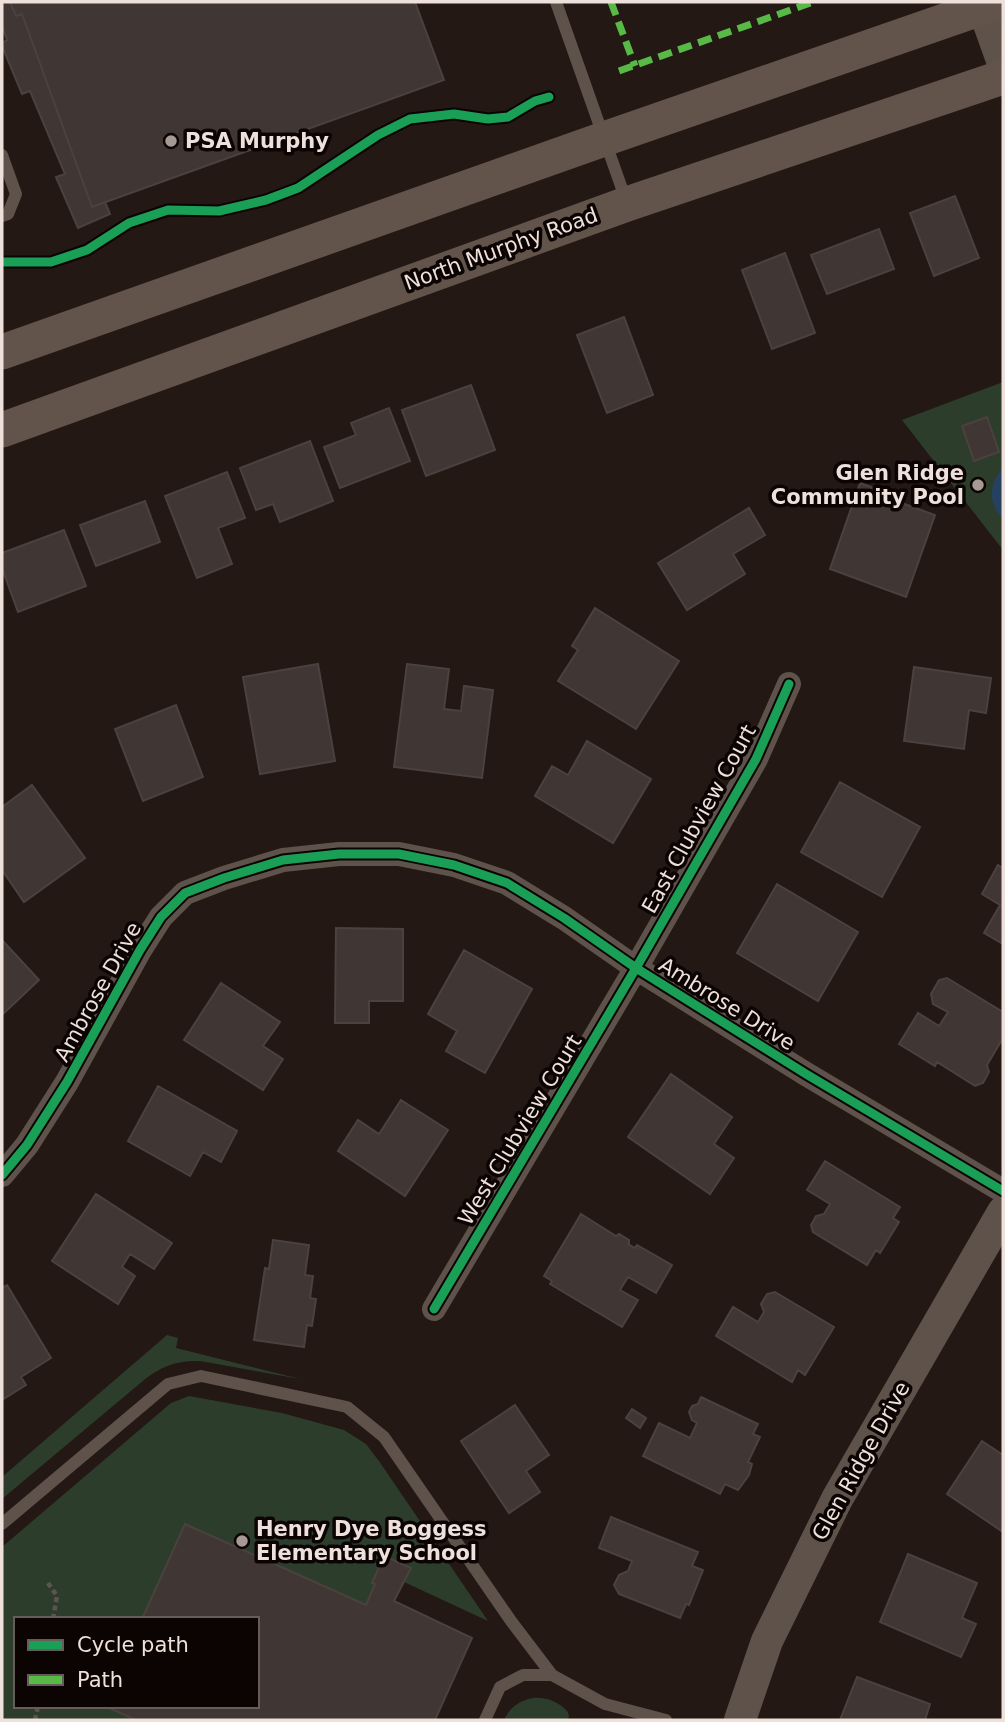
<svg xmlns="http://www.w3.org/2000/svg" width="1005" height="1722" font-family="'DejaVu Sans',sans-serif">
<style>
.green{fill:#2d3d2c}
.water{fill:#25415f}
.building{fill:#403633;stroke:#4b413e;stroke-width:2}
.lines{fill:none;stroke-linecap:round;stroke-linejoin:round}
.path{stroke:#5e544f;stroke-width:4.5;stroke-dasharray:5 3.5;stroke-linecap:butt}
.service{stroke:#5e524b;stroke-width:12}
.minor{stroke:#5e524b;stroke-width:24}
.tertiary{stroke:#5e524b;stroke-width:32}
.secondary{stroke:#62544b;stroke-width:35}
.quiet{stroke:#58b947;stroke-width:7;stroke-dasharray:14 7;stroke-linecap:butt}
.cycleway-casing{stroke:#0b0403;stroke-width:13}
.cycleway{stroke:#1a9f57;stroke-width:9}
.poi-dot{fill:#a79a95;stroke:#0b0403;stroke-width:2.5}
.labels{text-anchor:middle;stroke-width:7;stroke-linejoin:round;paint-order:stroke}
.poi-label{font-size:21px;font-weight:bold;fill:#eee0da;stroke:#0b0403;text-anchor:start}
.street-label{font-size:21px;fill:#eee0da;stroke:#0b0403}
</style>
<rect width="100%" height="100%" fill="#231814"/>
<path class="green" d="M 1003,382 L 1003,550 L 902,420 Z
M 167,1335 L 178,1338 L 176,1348 L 300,1379 L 200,1361 C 178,1360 161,1366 144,1380 L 2,1499 L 2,1477 Z
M 189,1396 L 282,1413 L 344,1430 L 366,1444 L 381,1464 L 488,1621 L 404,1582 L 410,1568 L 384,1556 L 372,1583 L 375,1584 L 366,1605 L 185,1524 L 142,1619 L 16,1619 L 16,1706 L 105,1706 L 136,1720 L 2,1720 L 2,1547 L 171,1403 Z
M 533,1698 C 547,1697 559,1702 568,1712 L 569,1717 L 566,1720 L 504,1720 C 510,1707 519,1701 533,1698 Z"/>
<path class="water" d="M 1003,468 L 1003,518 C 988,504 988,483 1003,468 Z"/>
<path class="building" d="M 2,2 L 10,2 L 16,16 L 22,14 L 92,207 L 105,202 L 110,214 L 78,228 L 56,177 L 65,174 L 30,91 L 22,94 L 2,46 L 2,43 L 7,40 L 2,26 Z
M 10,2 L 415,2 L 444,80 L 92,207 L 22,14 L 16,16 Z
M 955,196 L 979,258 L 934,276 L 910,213 Z
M 879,229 L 894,269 L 827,294 L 811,255 Z
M 785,253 L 815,333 L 772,349 L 742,270 Z
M 624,317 L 653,395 L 607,413 L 577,335 Z
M 471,385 L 495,450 L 426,476 L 402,410 Z
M 389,408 L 410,461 L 340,488 L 324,447 L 356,435 L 351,423 Z
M 987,417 L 999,452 L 974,461 L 962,426 Z
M 310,441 L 333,501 L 280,522 L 273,504 L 256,510 L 240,468 Z
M 227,472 L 245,518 L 218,528 L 232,564 L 197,578 L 165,496 Z
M 860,483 L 900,497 L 899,502 L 935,515 L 906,597 L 830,569 Z
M 145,501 L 160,542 L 96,566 L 80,525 Z
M 749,508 L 765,535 L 733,554 L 745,574 L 687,610 L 658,563 Z
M 64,530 L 86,586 L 18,612 L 2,568 L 2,553 Z
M 595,608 L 679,661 L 636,729 L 558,681 L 578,650 L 572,646 Z
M 318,664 L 335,761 L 260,774 L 243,677 Z
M 407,664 L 449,669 L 444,709 L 461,711 L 464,686 L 493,690 L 482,778 L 394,767 Z
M 914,667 L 991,678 L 986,713 L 969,710 L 964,749 L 904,741 Z
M 176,705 L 203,777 L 143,801 L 115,729 Z
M 587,741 L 651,779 L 613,843 L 535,796 L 552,766 L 568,775 Z
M 840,782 L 920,827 L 882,897 L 801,852 Z
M 32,785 L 85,858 L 24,902 L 2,870 L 2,807 Z
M 998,865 L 1003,868 L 1003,944 L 984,933 L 1000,905 L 982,894 Z
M 777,884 L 858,932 L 818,1001 L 737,953 Z
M 336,928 L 403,929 L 403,1001 L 369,1001 L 369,1023 L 335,1023 Z
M 2,940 L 39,980 L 2,1015 Z
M 464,950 L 532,989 L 485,1073 L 446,1051 L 457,1031 L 428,1014 Z
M 947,978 L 1003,1012 L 1003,1038 L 987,1065 L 989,1072 L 983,1083 L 975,1086 L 937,1062 L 935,1066 L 899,1044 L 918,1013 L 939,1026 L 948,1012 L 933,1004 L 931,994 L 939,980 Z
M 221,983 L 280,1022 L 263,1046 L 283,1059 L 263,1090 L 184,1040 Z
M 671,1074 L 732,1117 L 714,1144 L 734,1158 L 710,1194 L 628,1137 Z
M 158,1086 L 237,1131 L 221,1162 L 203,1152 L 190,1176 L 128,1141 Z
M 401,1100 L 448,1130 L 405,1196 L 338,1151 L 358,1120 L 379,1134 Z
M 825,1161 L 900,1207 L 893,1218 L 899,1222 L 880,1253 L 876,1250 L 867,1265 L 813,1232 L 811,1225 L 816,1216 L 824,1214 L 830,1204 L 807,1190 Z
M 96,1194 L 172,1243 L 154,1269 L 130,1254 L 122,1267 L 135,1276 L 118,1304 L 52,1261 Z
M 581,1214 L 616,1236 L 619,1234 L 629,1240 L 629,1245 L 635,1248 L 637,1245 L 672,1265 L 656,1293 L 628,1277 L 620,1290 L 638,1300 L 622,1327 L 550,1284 L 552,1281 L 544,1276 Z
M 273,1240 L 309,1245 L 305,1275 L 313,1276 L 310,1298 L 316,1299 L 312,1326 L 307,1325 L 304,1347 L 254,1340 L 265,1268 L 269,1269 Z
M 7,1285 L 51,1358 L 21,1377 L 26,1385 L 2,1400 L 2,1288 Z
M 775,1292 L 834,1327 L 805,1375 L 798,1370 L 792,1382 L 716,1336 L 733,1307 L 758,1322 L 764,1312 L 761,1304 L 767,1294 Z
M 701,1397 L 758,1424 L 753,1434 L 760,1437 L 748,1462 L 752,1464 L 749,1475 L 738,1490 L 725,1484 L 720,1494 L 643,1456 L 659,1423 L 690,1438 L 697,1423 L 692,1420 L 689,1412 L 692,1406 L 698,1404 Z
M 515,1405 L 549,1455 L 526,1471 L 540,1492 L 509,1513 L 461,1441 Z
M 632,1409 L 646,1418 L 640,1428 L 626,1418 Z
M 982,1441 L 1003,1455 L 1003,1532 L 947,1494 Z
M 611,1517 L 698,1552 L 692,1566 L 703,1570 L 689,1605 L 686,1604 L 680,1618 L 619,1594 L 614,1585 L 619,1575 L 628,1571 L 632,1561 L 599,1548 Z
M 185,1524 L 366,1605 L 375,1584 L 372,1583 L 384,1556 L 411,1568 L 394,1601 L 472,1638 L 435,1720 L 136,1720 L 105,1706 L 257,1706 L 257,1619 L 142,1619 Z
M 908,1554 L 977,1583 L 962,1618 L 976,1624 L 961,1657 L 880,1622 Z
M 857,1677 L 930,1704 L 925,1720 L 840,1720 Z"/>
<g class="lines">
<path class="path" d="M 48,1583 L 57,1596 L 53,1619
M 35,1720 L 38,1706"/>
<path class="service" d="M 556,2 L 627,203
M 2,155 L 16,194 L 8,214 L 2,216
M 2,1524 L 168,1384 L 201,1376 L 347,1407 L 384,1437 L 511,1621 L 552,1675
M 485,1720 L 500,1687 L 523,1675 L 552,1675 L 605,1704 L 666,1720"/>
<path class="minor" d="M 2,1175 L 27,1145 L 67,1082 L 140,950 L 161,917 L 185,893 L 224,878 L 283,860 L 339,854 L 399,854 L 454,865 L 507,883 L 564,918 L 636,968 L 806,1074 L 1003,1191
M 434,1309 L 636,968 L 756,759 L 789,684"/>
<path class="tertiary" d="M 983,7 L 1003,63
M 740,1720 L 767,1641 L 837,1499 L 1003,1212"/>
<path class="secondary" d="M 2,352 L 604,139 L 999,2
M 2,430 L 627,204 L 1003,77"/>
<path class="quiet" d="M 611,2 L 635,66
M 619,71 L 813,2"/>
<g class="cycleway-casing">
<path id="cycleway" d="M 2,262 L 51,262 L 87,250 L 129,223 L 168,210 L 219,211 L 266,200 L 298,188 L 378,135 L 410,119 L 454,114 L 488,119 L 508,117 L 535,101 L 549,97
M 2,1175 L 27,1145 L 67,1082 L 140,950 L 161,917 L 185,893 L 224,878 L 283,860 L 339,854 L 399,854 L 454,865 L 507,883 L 564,918 L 636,968 L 806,1074 L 1003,1191
M 434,1309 L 636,968 L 756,759 L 789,684"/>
</g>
<use href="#cycleway" class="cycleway"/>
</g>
<g class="poi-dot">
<circle cx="171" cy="141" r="7"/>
<circle cx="978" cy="485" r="7"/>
<circle cx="242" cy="1541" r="7"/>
</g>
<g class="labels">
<g class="poi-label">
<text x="185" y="148">PSA Murphy</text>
<text x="964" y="480" text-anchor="end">Glen Ridge<tspan x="964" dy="24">Community Pool</tspan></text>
<text x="256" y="1536">Henry Dye Boggess<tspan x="256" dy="24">Elementary School</tspan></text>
</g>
<g class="street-label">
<text transform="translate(501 249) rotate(-20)" y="7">North Murphy Road</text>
<text transform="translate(699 819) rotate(-61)" y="7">East Clubview Court</text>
<text transform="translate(98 992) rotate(-61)" y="7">Ambrose Drive</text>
<text transform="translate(727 1004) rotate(32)" y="7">Ambrose Drive</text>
<text transform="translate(520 1130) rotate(-59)" y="7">West Clubview Court</text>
<text transform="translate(861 1461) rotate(-61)" y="7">Glen Ridge Drive</text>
</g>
</g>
<rect width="1005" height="1722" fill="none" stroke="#eee0da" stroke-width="7"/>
<rect x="14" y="1617" width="245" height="91" fill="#0b0403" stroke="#665c59" stroke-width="2"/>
<rect x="28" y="1640" width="35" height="10" fill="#1a9f57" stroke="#665c59" stroke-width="2"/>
<text x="77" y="1652" font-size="21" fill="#eee0da">Cycle path</text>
<rect x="28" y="1675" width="35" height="10" fill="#58b947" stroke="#665c59" stroke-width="2"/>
<text x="77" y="1687" font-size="21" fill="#eee0da">Path</text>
</svg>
